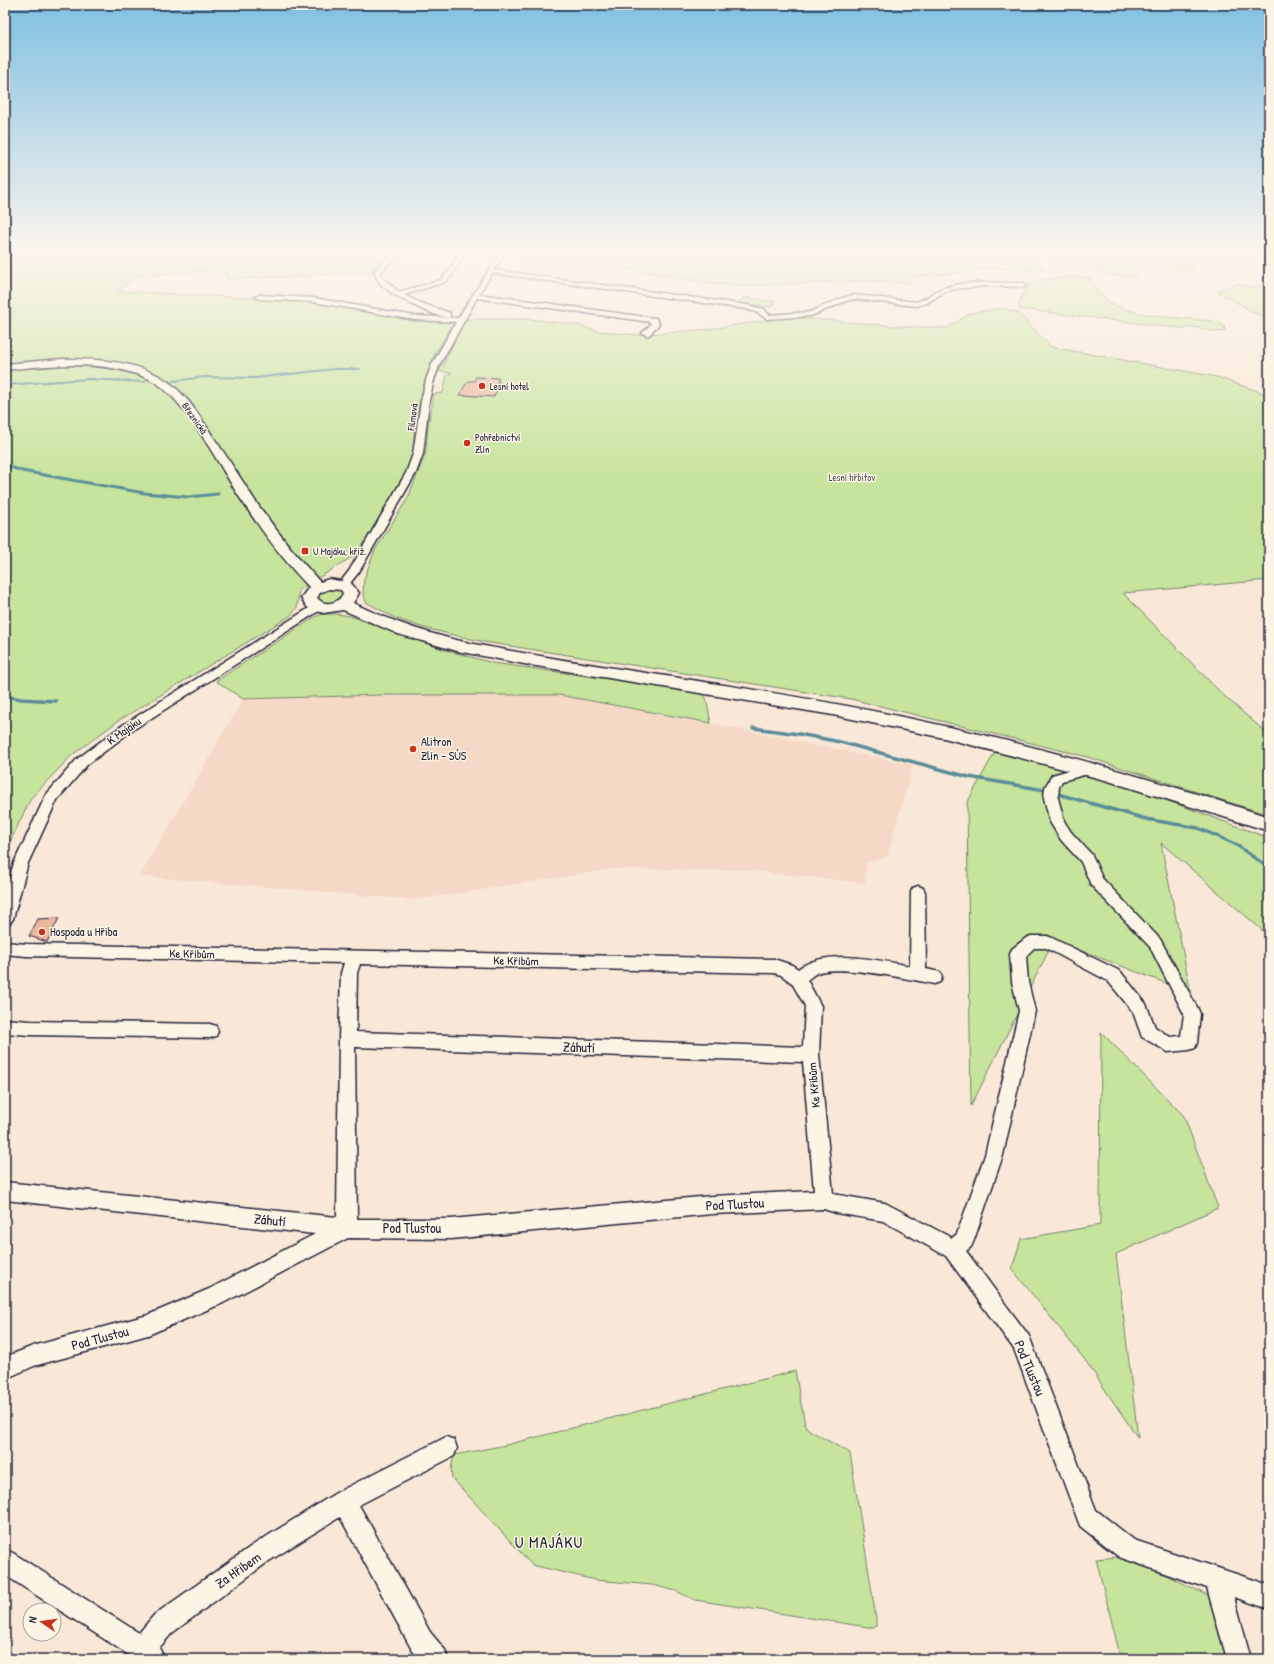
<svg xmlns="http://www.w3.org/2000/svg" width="1274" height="1664" font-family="'Patrick Hand',sans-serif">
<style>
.built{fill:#f5d9c6}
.green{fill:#c6e49c;stroke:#74836c}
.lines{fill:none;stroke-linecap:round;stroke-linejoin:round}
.stream-far3{stroke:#5b8c9a;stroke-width:2}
.stream-far2{stroke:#5b8c9a;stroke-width:3}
.stream-far1{stroke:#5b8c9a;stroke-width:3.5}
.stream{stroke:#5b8c9a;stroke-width:4.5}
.building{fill:#ebb69e;stroke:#22223b}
.street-casing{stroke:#22223b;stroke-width:3}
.secondary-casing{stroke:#22223b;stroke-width:3}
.street{fill:#fcf5e5;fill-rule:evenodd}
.secondary{fill:#fcf5e5;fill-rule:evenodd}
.poi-dot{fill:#c8321e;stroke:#fcf5e5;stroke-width:1.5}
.labels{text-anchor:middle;stroke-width:3;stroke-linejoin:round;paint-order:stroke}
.far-poi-label{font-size:10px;fill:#22223b;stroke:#fcf5e5;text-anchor:start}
.far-street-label{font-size:10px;fill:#22223b;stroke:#fcf5e5}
.far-park-label{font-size:10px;fill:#4b5253;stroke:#fcf5e5}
.street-label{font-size:12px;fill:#22223b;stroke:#fcf5e5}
.poi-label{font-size:12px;fill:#22223b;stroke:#fcf5e5;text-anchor:start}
.near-street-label{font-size:14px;fill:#22223b;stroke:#fcf5e5}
.near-neighbourhood-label{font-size:16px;letter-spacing:1px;fill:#22223b;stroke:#fcf5e5}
</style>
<rect width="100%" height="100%" fill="#f9e8d7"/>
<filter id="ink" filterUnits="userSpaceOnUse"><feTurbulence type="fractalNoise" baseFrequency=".025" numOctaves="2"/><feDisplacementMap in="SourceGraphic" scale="8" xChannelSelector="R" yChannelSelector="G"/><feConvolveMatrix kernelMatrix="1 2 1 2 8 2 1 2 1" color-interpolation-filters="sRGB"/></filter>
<g filter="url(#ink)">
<path class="built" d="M 381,695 L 559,695 L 711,723 L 913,765 L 887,857 L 867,863 L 865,883 L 744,870 L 614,869 L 415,900 L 140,876 L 243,699 Z"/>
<path class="green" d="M 5,251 L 395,251 L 375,271 L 287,277 L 226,279 L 224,269 L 137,276 L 118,291 L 312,301 L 454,322 L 435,353 L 423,388 L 415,420 L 413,453 L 404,477 L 357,554 L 299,590 L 297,608 L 290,616 L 118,721 L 72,755 L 31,798 L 5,852 Z
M 528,251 L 1029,251 L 1045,270 L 989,268 L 958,273 L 917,276 L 907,283 L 864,281 L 741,286 L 703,282 L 623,268 L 515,256 Z
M 1038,251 L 1266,251 L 1257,260 L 1221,254 L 1205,264 L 1154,258 L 1152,259 L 1194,267 L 1193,274 C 1180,269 1141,257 1131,268 L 1136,274 L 1135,276 L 1110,275 L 1090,265 L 1036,254 Z
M 1085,277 L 1091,279 L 1091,282 C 1096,289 1102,297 1109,302 C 1136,319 1188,317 1219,322 L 1224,326 L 1225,331 C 1211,335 1197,323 1185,329 L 1019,309 C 1019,274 1060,278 1085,277 Z
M 1238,284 L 1252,288 L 1255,286 L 1269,286 L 1269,321 L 1217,291 Z
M 744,297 L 775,302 L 771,307 L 739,303 Z
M 1003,308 L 1018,313 L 1051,347 L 1217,377 L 1269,395 L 1269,580 L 1123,593 L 1223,695 L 1269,735 L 1269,815 L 1084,756 L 851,699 L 484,642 L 424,628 L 395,618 L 366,602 L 363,594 L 364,579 L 375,550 L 408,498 L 426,452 L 428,425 L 434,396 L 433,394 L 443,393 L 447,375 L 452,373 L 438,371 L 443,366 L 465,319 L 529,319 L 578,325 L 598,331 L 637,335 L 710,329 L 788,317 L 893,326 L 947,328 L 971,313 Z
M 330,588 L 339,589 L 343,591 L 344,596 L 333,604 L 320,603 L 316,597 L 318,593 Z
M 323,614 L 338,614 L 350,616 L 442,649 L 493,663 L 701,692 L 706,698 L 711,723 L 559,695 L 381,695 L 243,699 L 216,681 L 315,617 Z
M 996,750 L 1100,776 L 1269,838 L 1269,936 L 1161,843 L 1191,993 L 1054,940 L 971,1106 L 967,803 Z
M 1101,1032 L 1184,1116 L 1218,1208 L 1116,1254 L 1138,1438 L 1085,1360 L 1012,1269 L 1021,1239 L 1100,1225 Z
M 795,1371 L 805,1425 L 809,1430 L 850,1453 L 876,1618 L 876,1626 L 874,1628 L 695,1600 L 676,1591 L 652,1585 L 595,1580 L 532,1565 L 452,1478 L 451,1469 L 454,1455 L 506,1445 Z
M 1127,1556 L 1213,1598 L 1231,1659 L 1121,1659 L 1096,1559 Z"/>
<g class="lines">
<path class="stream-far3" d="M 1257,251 L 1269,253
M 812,252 L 814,251
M 173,381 L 205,377 L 255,378 L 334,369 L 360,369
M 5,385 L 88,379 L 145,382"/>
<path class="stream-far2" d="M 5,465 L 22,471 L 144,493 L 188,497 L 218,494"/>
<path class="stream-far1" d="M 5,696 L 21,699 L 56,701
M 753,728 L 799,734 L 840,742 L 969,777 L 1045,790
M 1058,794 L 1146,819 L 1198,828 L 1235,844 L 1269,868"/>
<path class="stream" d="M 1267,867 L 1269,868"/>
</g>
<path class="building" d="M 476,377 L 499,378 L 497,383 L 500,383 L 494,397 L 460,395 L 465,385 L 469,381 L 474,381 Z
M 59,918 L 47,942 L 29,936 L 38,919 Z"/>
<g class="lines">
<g class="street-casing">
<path id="street" d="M 395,251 L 402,251 L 380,273 L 384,279 L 399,292 L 441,280 L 447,273 L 461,251 L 467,251 L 452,275 L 445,282 L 404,295 L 421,303 L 450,313 L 450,317 C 437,319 395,297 385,288 C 380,284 377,279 374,273 L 377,268 Z
M 501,251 L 507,251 L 494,270 L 747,305 L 764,309 L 769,315 L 810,312 L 842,298 L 854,295 L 916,302 C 926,300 933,291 943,288 C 969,280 997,283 1024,283 L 1027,285 L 1024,287 L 985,286 L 955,289 L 944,292 L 927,303 L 916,306 L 854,299 L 846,301 L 811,316 L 767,319 L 758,313 L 746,309 L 492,273 L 479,294 L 653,318 L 656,318 L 659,324 L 649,335 L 646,335 L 642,333 L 651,324 L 650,322 L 477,298 L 440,364 L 434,380 L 429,401 L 423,454 L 416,473 L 359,572 L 347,587 L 339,587 L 338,585 L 349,571 L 406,473 L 413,454 L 421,401 L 426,380 L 432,364 L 456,322 L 415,320 L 314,302 L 259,299 L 255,297 L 259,295 L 314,298 L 415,316 L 458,318 Z
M 318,604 L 324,607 L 322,609 L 131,731 L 87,765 L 57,800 L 28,863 L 13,919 L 10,923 L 5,925 L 5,893 L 14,863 L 46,795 L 77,759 L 123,725 L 314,605 Z
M 1090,764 L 1095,766 L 1097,769 L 1095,772 L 1062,781 L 1059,787 L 1058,798 L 1064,821 L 1071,832 L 1092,855 L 1102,878 L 1160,939 L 1198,1009 L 1200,1014 L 1197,1043 L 1195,1048 L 1189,1050 L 1168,1052 L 1142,1037 L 1133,1012 L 1108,981 L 1046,948 L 1034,948 L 1026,956 L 1028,982 L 1035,1011 L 1003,1155 L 974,1240 L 971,1247 L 966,1251 L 1029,1336 L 1096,1510 L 1134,1540 L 1269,1585 L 1269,1609 L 1234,1597 L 1251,1659 L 1227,1659 L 1207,1588 L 1119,1557 L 1080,1526 L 1014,1349 L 946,1256 L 883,1221 L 836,1213 L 824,1209 L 712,1214 L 451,1239 L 348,1238 L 223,1303 L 148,1335 L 34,1366 L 5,1379 L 5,1357 L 33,1346 L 148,1315 L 209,1289 L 315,1234 L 5,1200 L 5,1182 L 337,1217 L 339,1039 L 341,973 L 344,963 L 26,956 L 5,954 L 5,942 L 26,944 L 774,959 L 792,965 L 798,969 C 827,948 877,960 910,966 L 911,892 L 913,888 L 918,886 L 923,888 L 925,892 L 926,969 L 940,972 L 942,977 L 940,982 L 934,984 C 910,979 839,964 817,973 C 814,974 810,978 807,980 L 821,1006 L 819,1055 L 833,1194 L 885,1203 L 952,1238 L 957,1234 L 985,1155 L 1019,1011 L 1012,982 L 1010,954 L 1012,949 L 1026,938 L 1031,936 L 1047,936 L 1052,938 L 1120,971 L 1146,1004 L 1155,1027 L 1170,1037 L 1181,1036 L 1184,1014 L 1150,947 L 1091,885 L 1081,862 L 1061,840 L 1050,822 L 1044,798 L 1045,787 L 1052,775 ZM 360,964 L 774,973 L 781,975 L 792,983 L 805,1006 L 803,1047 L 356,1032 L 357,973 ZM 355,1047 L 803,1062 L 814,1191 L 712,1196 L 451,1219 L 357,1219 Z
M 5,1019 L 30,1021 L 210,1024 L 216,1026 L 218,1031 L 216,1036 L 210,1038 L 30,1035 L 5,1033 Z
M 446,1437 L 454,1440 L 457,1448 L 454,1456 L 359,1505 L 430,1632 L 445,1650 L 448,1659 L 420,1659 L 412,1650 L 340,1517 L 269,1561 L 172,1633 L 159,1648 L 165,1659 L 135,1659 L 5,1575 L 5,1549 L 13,1553 L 139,1633 L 154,1615 L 253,1545 L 336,1493 Z"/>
</g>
<g class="secondary-casing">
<path id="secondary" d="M 61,359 C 94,359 131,360 161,377 C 185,391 199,415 214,438 C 228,458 241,479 254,499 C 274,528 296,556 320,582 L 329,579 L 351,583 L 359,593 L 353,603 C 395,623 434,636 479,645 C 615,671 753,686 888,714 C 1017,740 1144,776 1269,817 L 1269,831 L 1105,780 L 944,738 L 833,715 L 524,664 L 457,651 L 398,634 L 343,610 L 324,613 L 312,610 L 307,607 L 301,598 L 309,587 C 283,560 261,530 240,498 C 218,464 185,396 149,379 C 104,359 52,365 5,370 L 5,364 ZM 329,589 L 341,590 L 343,593 C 339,604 325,607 317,598 L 320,593 Z"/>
</g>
<use href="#street" class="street"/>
<use href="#secondary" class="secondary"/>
</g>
</g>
<linearGradient id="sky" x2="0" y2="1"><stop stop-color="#7fc0e2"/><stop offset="0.52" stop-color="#fcf5ed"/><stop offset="1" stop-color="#fcf5ed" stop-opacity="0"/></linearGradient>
<rect width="1274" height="484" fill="url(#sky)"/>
<g class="poi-dot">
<circle cx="482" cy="386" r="4"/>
<circle cx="467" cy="443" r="4"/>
<rect x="301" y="547" width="8" height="8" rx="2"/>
<circle cx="413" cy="749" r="4"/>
<circle cx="42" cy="932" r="4"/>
</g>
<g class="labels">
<g class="far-poi-label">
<text x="490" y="390">Lesní hotel</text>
<text x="475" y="441">Pohřebnictví<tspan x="475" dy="12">Zlín</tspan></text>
<text x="313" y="555">U Majáku, křiž.</text>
</g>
<g class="far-street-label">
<text transform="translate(412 417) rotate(-83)" y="4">Filmová</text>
<text transform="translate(195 418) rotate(55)" y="4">Březnická</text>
</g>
<g class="far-park-label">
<text x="852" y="481">Lesní hřbitov</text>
</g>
<g class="street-label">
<text transform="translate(124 731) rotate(-35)" y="4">K Majáku</text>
<text transform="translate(192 954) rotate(1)" y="4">Ke Křibům</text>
<text transform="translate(516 961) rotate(1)" y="4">Ke Křibům</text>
<text transform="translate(814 1085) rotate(-95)" y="4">Ke Křibům</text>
</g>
<g class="poi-label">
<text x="421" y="746">Alitron<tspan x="421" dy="14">Zlín - SÚS</tspan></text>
<text x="50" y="936">Hospoda u Hřiba</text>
</g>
<g class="near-street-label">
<text transform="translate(579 1047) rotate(2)" y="5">Záhutí</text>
<text transform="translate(735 1204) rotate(-3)" y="5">Pod Tlustou</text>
<text transform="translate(270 1220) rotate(6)" y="5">Záhutí</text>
<text x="412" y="1233">Pod Tlustou</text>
<text transform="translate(100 1338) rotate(-15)" y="5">Pod Tlustou</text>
<text transform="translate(1030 1368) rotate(67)" y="5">Pod Tlustou</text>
<text transform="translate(238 1570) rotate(-35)" y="5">Za Hřibem</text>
</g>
<g class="near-neighbourhood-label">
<text x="549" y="1548">U MAJÁKU</text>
</g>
</g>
<rect width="1274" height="1664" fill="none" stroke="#fcf5e5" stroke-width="20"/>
<rect x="10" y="10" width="1254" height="1644" fill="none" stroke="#22223b" stroke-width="1.5" filter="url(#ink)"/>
<g transform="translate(42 1622) rotate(283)"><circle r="19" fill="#fcf5e5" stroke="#a5a1a1"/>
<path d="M0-3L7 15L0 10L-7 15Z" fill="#c8321e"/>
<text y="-6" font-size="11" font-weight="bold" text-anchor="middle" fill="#22223b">N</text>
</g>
</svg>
